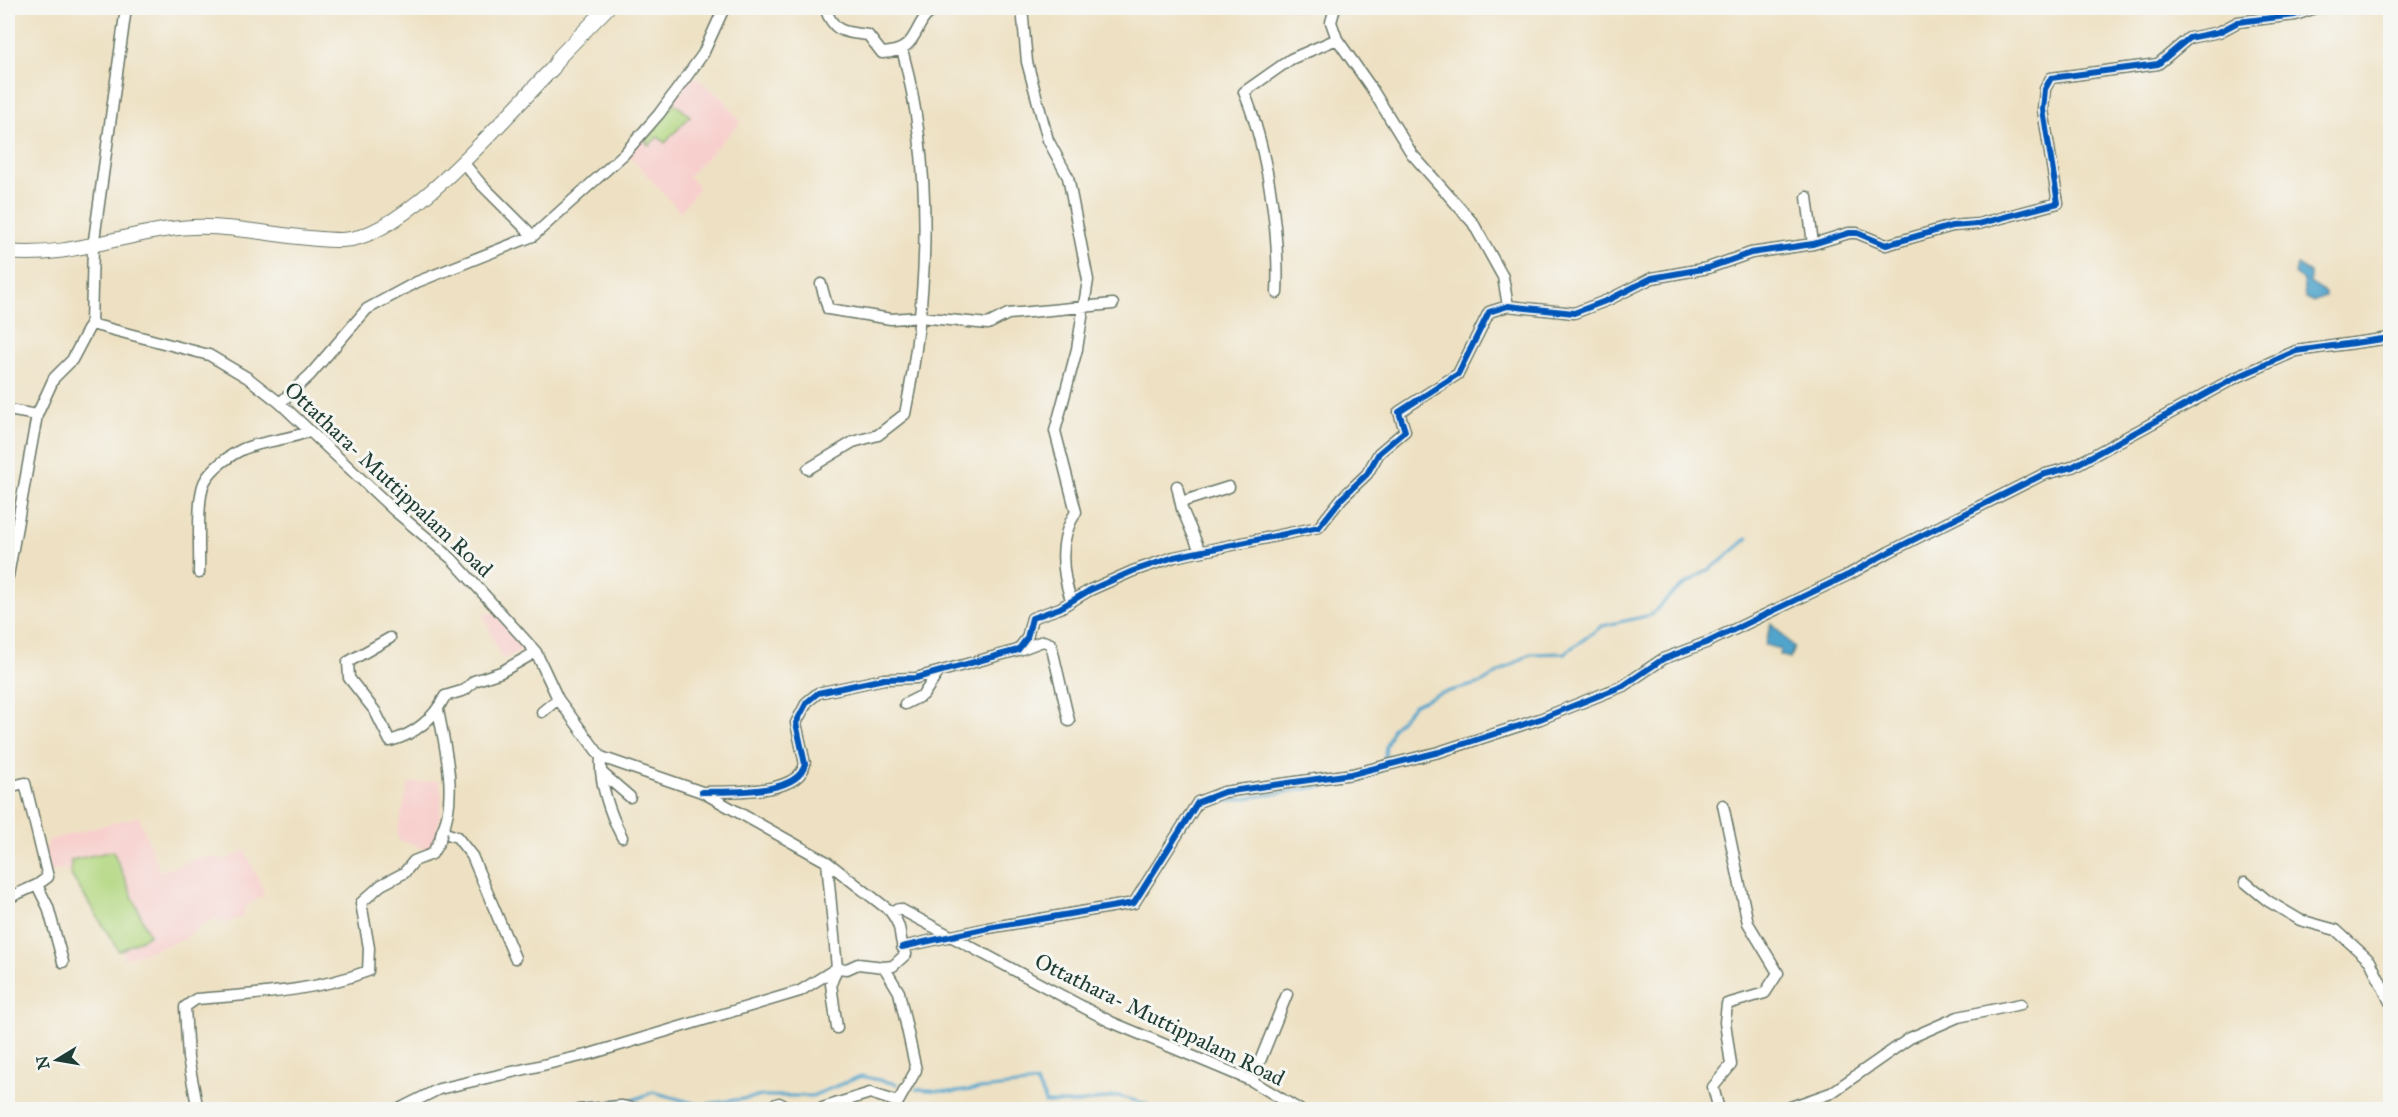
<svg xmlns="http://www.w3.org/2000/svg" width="2398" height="1117" font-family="'IM FELL Great Primer',serif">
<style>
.built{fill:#f7d0cd}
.green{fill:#b2d780;stroke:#688a5a;stroke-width:1.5}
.water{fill:#51a4cc;stroke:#387080;stroke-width:1.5}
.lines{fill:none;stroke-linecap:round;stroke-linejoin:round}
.stream{stroke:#51a4cc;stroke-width:3}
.minor-casing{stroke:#677666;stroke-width:13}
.secondary-casing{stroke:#677666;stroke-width:16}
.minor{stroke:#fff;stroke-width:10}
.secondary{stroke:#fff;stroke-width:14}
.minor-bridge-casing{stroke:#677666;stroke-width:13;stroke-linecap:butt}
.minor-bridge{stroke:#fff;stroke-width:10}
.cycleway-casing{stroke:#f6f6f2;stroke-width:10}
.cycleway{stroke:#0057b8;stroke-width:6}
.labels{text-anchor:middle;stroke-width:6;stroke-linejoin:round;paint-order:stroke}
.street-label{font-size:22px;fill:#1f3d34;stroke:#f6f6f2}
</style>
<rect width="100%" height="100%" fill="#f6f6f2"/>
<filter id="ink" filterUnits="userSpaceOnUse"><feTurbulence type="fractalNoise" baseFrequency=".0167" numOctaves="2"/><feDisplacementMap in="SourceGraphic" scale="12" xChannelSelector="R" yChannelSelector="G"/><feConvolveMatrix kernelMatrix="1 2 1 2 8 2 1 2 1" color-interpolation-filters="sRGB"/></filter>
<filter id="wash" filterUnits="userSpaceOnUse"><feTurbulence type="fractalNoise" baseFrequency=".008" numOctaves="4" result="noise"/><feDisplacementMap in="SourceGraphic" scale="24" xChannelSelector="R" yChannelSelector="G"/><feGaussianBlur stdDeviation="1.35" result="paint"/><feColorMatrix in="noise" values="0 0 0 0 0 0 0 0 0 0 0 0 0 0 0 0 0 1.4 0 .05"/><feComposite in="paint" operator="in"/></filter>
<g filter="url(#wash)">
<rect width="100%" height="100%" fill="#eee1c3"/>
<path class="built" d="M 695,77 L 723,99 L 741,122 L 689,176 L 699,188 L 680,212 L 628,154 L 687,82 Z
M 496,613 L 511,630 L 522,651 L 502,659 L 483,614 Z
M 439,780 L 442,796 L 438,831 L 432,851 L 399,840 L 397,832 L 409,784 Z
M 139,816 L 160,872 L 199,858 L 215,857 L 225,860 L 245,850 L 265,894 L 244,908 L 243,917 L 223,924 L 219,919 L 214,919 L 193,931 L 185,939 L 124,959 L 121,947 L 116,948 L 66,868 L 50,872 L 43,847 L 48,846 L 48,840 Z"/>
<path class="green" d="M 674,103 L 690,116 L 665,143 L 658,137 L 649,145 L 645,141 L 653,133 L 651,131 Z
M 113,851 L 149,935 L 119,951 L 71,875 L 71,860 Z"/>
<path class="water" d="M 2297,265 L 2310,273 L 2310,283 L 2325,293 L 2325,297 L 2313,302 L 2305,297 L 2303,281 L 2295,274 Z
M 1771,623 L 1794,647 L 1790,658 L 1779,655 L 1780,649 L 1765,645 Z"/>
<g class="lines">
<path class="stream" d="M 1384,763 L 1386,746 L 1393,728 L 1414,705 L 1438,694 L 1481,683 L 1530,654 L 1565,653 L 1602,626 L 1651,615 L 1674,592 L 1720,562 L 1748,538
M 1216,803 L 1363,780 L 1380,771
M 916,1089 L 954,1092 L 1036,1083 L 1044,1096 L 1045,1103 L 1079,1103 L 1118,1096 L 1147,1104
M 611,1102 L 636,1099 L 653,1092 L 700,1105 L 763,1096 L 812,1096 L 861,1076 L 897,1084
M 538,1110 L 573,1102 L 599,1103"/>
</g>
</g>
<g filter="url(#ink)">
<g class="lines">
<g class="minor-casing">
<path id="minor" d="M 825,8 C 834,33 844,32 868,35 L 882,53 C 924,51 910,19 938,8
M 1022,8 L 1027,62 L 1048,140 L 1068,177 L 1088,280 L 1077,349 L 1055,431 L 1076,512 C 1059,538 1061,570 1071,600
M 1337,39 L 1370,86 L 1412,154 L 1473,223 L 1503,277 L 1508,306
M 462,161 L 480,183 L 533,236
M 1807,197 L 1813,244
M 821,284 L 828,309 L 891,319 L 920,317 L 988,324 L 1008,314 L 1113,304
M 1277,293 C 1280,233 1267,147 1244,92 L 1291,59 L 1337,39 L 1331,22 L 1335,8
M 91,324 L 209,355 L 248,378 L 280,403 L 395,511 L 452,559 L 536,652 L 558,699 L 601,757 L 702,792 L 827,862 L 890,911 L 900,909 L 1111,1022 L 1252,1081 L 1300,1110
M 280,403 L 310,375 L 367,309 L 417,282 L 533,236 L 624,154 L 659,114 L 703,54 L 724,8
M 8,410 L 37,415
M 808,469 L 853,442 L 878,435 L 905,414 C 929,294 934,168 902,49
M 1177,486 L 1182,509 L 1200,551
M 1181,502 L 1229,487
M 199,573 C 200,553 196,497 205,481 C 212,468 230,455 243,449 C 265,440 289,440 310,431
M 8,576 L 37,415 L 54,378 L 72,360 L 91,324 L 93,247 L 126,8
M 390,638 L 348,662 L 349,678 L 375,711 L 390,741 C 415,734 433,720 445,696 L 465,690 L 474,681 L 501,672 L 536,652
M 1019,650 L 1043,641 L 1051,644 L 1069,721
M 905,704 L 923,695 L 938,673
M 438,710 C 445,747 458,796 442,832 L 457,837 L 472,856 L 515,958
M 542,712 L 558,699
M 601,757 C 599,783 610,814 622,837
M 601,772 L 630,797
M 8,787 L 25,783 L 48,877 L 37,885 L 8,898
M 702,792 C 728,791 798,796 805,764 L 796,723 L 807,702 L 818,693 L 884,679 L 916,678 L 1018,650 L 1027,638 L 1032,618 L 1060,608 L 1090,590 L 1133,571 L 1174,557 L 1319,527 L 1342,498 L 1367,474 L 1379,453 L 1405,431 L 1399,412 L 1458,374 L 1489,312 L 1508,306 L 1574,313 L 1608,300 L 1652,278 L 1708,268 L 1751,253 L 1813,244 L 1849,233 L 1857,233 L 1886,245 L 1952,226 L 1978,224 L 2058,203 L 2043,110 L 2045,89 L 2051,78 L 2158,64 L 2189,38 L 2219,32 L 2238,22 L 2295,15 L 2315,8
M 2245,882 L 2268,901 L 2300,920 L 2336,930 L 2370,961 L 2390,1002
M 37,885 L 48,907 L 63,962
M 902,947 L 988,928 L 1134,903 L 1198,802 L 1224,792 L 1352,774 L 1439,752 L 1540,719 L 1623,686 L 1663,659 L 1708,642 L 1848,575 L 1889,552 L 2042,475 L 2072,467 L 2233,379 L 2296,351 L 2390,338
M 884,967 L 893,966 L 906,954 C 896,936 906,932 890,911
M 1252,1081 L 1287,994
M 195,1110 L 197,1105 L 188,1058 L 185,1007 L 196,999 C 255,994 312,992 368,971 L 369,948 L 361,903 L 381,885 L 404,873 L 414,861 L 432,854 L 440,840
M 397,1110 L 439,1089 L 590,1054 L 800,991 L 837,968 L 831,984 L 837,1028
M 578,1110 L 621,1106 L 642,1110
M 760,1110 L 779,1103 L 793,1110
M 816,1110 L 870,1093 L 898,1102 L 916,1070 L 899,992 L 884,967 L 858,964 L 847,969 L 837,968 L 827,862
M 1719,1110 L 1713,1087 L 1731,1065 L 1725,1022 L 1727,1004 L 1765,993 L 1778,973 L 1748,923 L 1723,805
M 1782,1110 L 1831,1093 L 1910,1038 L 1958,1017 L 2021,1004"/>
</g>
<g class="secondary-casing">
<path id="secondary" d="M 8,252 C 71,259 129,230 192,227 C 242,225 292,240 341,240 C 403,241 509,112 553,68 L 561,55 L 607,8"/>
</g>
<use href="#minor" class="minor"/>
<use href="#secondary" class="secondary"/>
<g class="minor-bridge-casing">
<path id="minor-bridge" d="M 440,840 L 442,831"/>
</g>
<use href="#minor-bridge" class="minor-bridge"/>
<g class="cycleway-casing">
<path id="cycleway" d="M 702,792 C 728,791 798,796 805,764 L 796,723 L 807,702 L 818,693 L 884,679 L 916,678 L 1018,650 L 1027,638 L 1032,618 L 1060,608 L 1090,590 L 1133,571 L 1174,557 L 1319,527 L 1342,498 L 1367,474 L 1379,453 L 1405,431 L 1399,412 L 1458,374 L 1489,312 L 1508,306 L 1574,313 L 1608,300 L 1652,278 L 1708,268 L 1751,253 L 1813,244 L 1849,233 L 1857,233 L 1886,245 L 1952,226 L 1978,224 L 2058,203 L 2043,110 L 2045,89 L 2051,78 L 2158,64 L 2189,38 L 2219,32 L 2238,22 L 2295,15 L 2315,8
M 902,947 L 988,928 L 1134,903 L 1198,802 L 1224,792 L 1352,774 L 1439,752 L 1540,719 L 1623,686 L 1663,659 L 1708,642 L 1848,575 L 1889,552 L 2042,475 L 2072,467 L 2233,379 L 2296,351 L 2390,338"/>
</g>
<use href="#cycleway" class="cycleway"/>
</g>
</g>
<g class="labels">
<g class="street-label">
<text transform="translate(389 479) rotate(43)" y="8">Ottathara- Muttippalam Road</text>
<text transform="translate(1160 1019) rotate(26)" y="8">Ottathara- Muttippalam Road</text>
</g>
</g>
<rect width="2398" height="1117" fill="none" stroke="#f6f6f2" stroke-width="30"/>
<g transform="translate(57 1060) rotate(259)" stroke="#f6f6f2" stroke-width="4.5" paint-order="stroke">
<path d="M0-4.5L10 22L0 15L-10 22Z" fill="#1f3d34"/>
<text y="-9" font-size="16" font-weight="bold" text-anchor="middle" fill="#1f3d34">N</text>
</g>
</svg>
